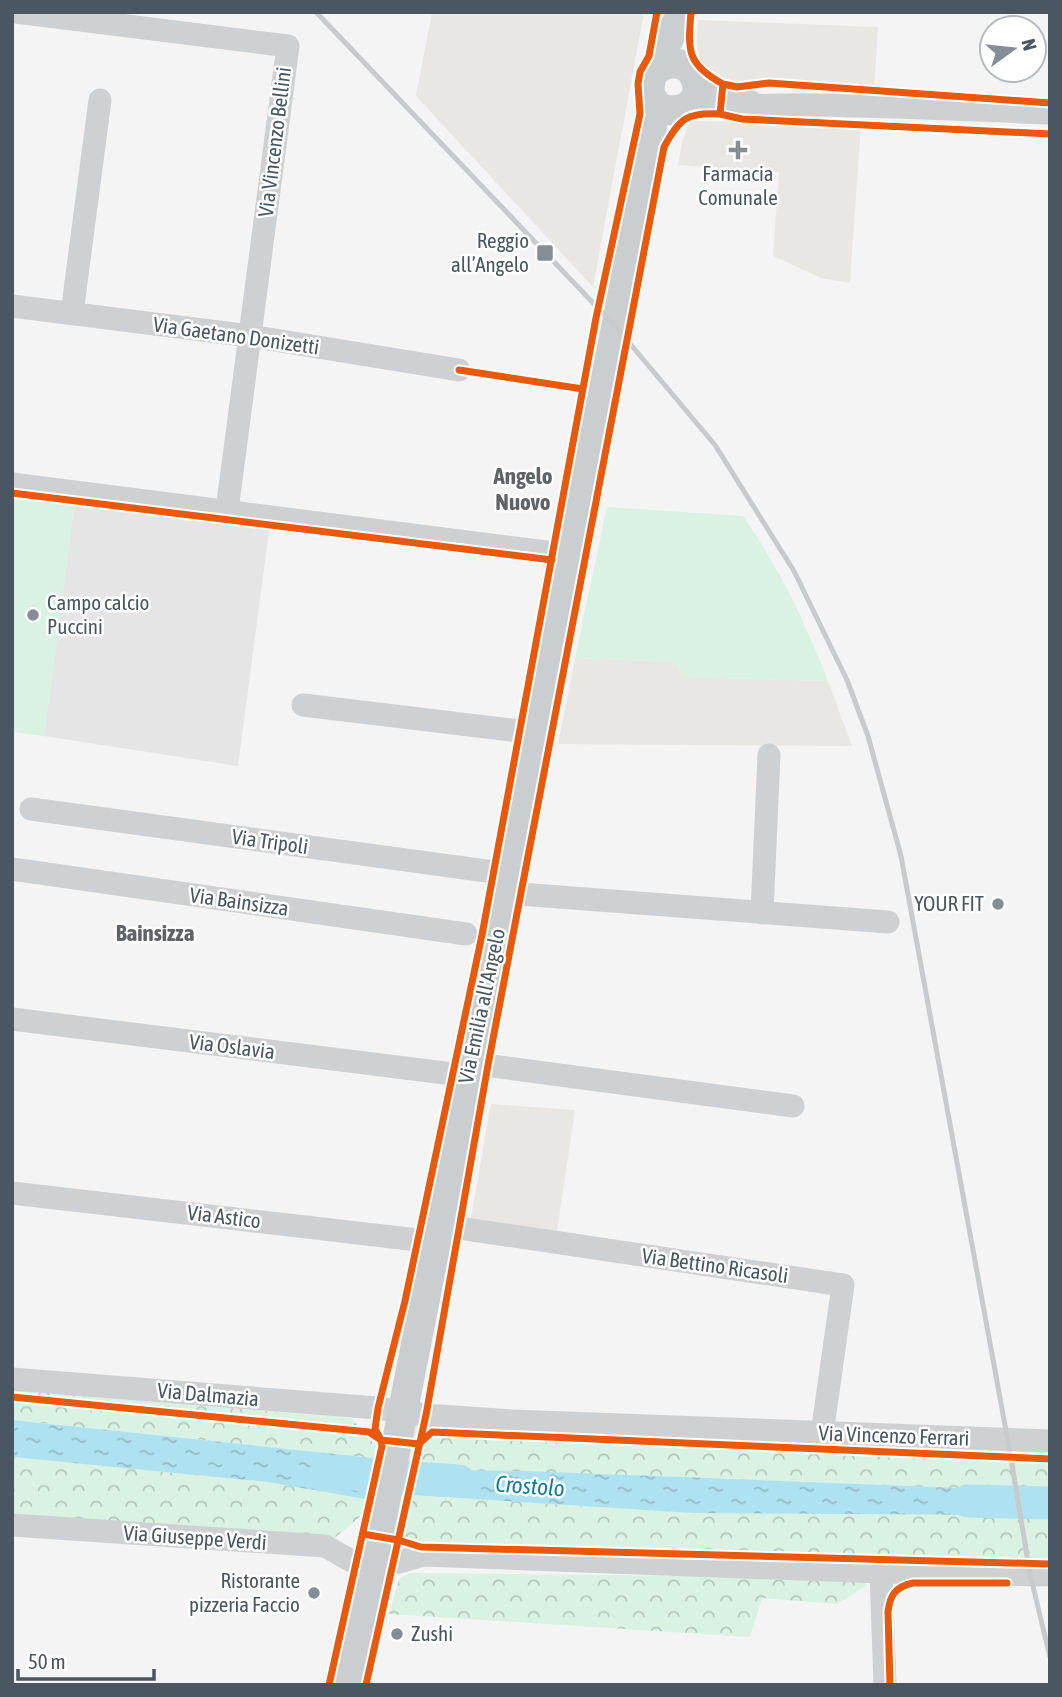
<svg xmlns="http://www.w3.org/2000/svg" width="1062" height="1697" font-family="'Asap Condensed',sans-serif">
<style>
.commercial{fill:#e8e7e3}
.education{fill:#e6e5e6}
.green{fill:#d9f2e3}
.forest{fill:url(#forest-crowns);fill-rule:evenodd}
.water{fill:url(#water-ripples)}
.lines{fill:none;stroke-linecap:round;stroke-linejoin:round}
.river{stroke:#aee2f0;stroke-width:33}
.minor{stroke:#ced0d2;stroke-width:23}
.major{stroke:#caced1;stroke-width:30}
.rail{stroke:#c9cacc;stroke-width:5}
.cycleway-casing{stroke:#fff;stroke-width:11}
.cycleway{stroke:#e8590c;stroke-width:7}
.poi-dot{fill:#868d94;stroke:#fff;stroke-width:2.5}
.labels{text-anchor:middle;stroke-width:5;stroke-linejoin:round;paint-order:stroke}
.street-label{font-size:21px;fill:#4a5661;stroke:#fff}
.poi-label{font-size:21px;fill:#4a5661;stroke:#fff;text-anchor:end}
.neighbourhood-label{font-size:23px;font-weight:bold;fill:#5f6368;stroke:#fff}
.water-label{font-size:23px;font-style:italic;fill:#0c7c9b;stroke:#fff}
</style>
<defs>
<pattern id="forest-crowns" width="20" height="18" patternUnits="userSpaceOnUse" patternTransform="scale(1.75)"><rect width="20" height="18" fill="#d9f2e3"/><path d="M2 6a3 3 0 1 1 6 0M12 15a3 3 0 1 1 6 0" fill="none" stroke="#b2c7bb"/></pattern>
<pattern id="water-ripples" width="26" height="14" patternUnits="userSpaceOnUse" patternTransform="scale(1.75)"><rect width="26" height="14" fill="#aee2f0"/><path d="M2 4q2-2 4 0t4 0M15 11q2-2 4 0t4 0" fill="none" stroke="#90bac6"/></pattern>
</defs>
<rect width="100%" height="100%" fill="#f4f4f4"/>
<path class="commercial" d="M 432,12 L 644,12 L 593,287 L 416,96 Z
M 698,20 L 878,27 L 874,90 L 742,86 L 725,81 L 710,71 L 699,59 L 697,40 Z
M 690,121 L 861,124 L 850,283 L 821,278 L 773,256 L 779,172 L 678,165 L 682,142 Z
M 575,658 L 675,662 L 683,677 L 828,681 L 852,746 L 558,744 Z
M 491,1104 L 575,1110 L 557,1231 L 471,1218 Z"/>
<path class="education" d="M 76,492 L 271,516 L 238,766 L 44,736 Z"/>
<path class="green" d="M 12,484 L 76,492 L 44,736 L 12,732 Z
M 607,507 L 743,516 C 779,568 805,622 828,681 L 683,677 L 675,662 L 575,658 Z"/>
<path class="forest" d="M 12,1390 L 351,1418 L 376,1446 L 374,1458 L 12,1420 Z
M 404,1412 L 1050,1441 L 1050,1494 L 1037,1493 L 1039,1515 L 1050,1515 L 1050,1575 L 373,1564 ZM 413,1495 L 816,1513 L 692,1513 Z
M 12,1457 L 267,1482 L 365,1499 L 362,1515 L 325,1546 L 12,1525 Z
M 410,1573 L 695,1576 L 864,1582 L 867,1585 L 837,1604 L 762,1598 L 750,1637 L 389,1614 L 399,1579 Z"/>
<path class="water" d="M 12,1420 L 374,1458 L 365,1499 L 267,1482 L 12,1457 Z
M 417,1470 L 525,1471 L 1011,1490 L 1015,1515 L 692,1513 L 412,1495 Z"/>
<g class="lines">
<path class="river" d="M 325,1472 L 459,1481
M 968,1501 L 1050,1503"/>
<path class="minor" d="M 16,12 L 288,46 L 227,510
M 695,76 L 722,91 L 750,101
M 690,105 C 731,108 772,104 814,105 C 892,106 971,110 1050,113
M 12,306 L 250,336 L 459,370
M 72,313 L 100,100
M 12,484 L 570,555
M 303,705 L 536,733
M 31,809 L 509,874
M 12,869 L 466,934
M 506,893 L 888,922
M 762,913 L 769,755
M 12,1019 L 453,1074
M 470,1063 L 793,1106
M 12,1193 L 435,1242
M 439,1225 L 843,1285 L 822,1434
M 12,1379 L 377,1408 L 426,1415 L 512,1421 L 1050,1441
M 12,1525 L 325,1546 L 357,1564 L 392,1564 L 424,1555 L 881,1572 L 1050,1575
M 881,1572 L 885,1685"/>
<path class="major" d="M 654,72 C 666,61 677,61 690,69 C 721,114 644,127 650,84 C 652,69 669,39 676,24
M 349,1685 L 649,160 L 654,101"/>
<path class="rail" d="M 316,12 L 616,327 L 715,445 L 794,571 L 847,680 L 868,736 L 901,856 L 1011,1458 L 1030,1574 L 1050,1657"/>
<g class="cycleway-casing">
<path id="cycleway" d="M 723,84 L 737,87 L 769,83 L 1050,103
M 720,114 L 742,119 L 1050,134
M 459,370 L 583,389
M 12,493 L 552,560
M 12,1397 L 369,1432 L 381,1440 L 419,1444 L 432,1432 L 1050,1459
M 363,1534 L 398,1540 L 421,1547 L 1050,1564
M 329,1685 L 382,1446 L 381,1440 L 375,1429 L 378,1408 L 405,1301 L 482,935 L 596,318 L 640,114 L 638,84 L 640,72 L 649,56 L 657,12
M 366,1685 L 426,1415 L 488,1065 L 664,147 C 680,118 687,112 720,114 L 723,84 C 686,64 688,50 691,12
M 890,1685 L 888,1612 C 890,1595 895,1587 913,1583 L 1007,1583"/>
</g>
<use href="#cycleway" class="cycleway"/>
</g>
<g class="poi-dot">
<path d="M734.5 139.5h7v7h7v7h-7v7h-7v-7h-7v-7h7z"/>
<rect x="536" y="244" width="18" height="18" rx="3.5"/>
<circle cx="33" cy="615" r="7"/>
<circle cx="998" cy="904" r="7"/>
<circle cx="314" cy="1593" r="7"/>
<circle cx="397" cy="1634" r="7"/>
</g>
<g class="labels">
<g class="street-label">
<text transform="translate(275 142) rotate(-83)" y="7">Via Vincenzo Bellini</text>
<text transform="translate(236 336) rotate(8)" y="7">Via Gaetano Donizetti</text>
<text transform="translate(270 842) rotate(8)" y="7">Via Tripoli</text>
<text transform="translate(239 902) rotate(8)" y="7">Via Bainsizza</text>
<text transform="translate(482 1006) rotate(-78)" y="7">Via Emilia all'Angelo</text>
<text transform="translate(232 1047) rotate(7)" y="7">Via Oslavia</text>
<text transform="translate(224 1217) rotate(7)" y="7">Via Astico</text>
<text transform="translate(715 1266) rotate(8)" y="7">Via Bettino Ricasoli</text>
<text transform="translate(208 1395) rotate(5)" y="7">Via Dalmazia</text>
<text transform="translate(894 1436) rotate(2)" y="7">Via Vincenzo Ferrari</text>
<text transform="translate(195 1538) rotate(4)" y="7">Via Giuseppe Verdi</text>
</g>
<g class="poi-label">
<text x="738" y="181" text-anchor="middle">Farmacia<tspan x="738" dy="24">Comunale</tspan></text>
<text x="529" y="248">Reggio<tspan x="529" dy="24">all’Angelo</tspan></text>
<text x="47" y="610" text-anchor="start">Campo calcio<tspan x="47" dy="24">Puccini</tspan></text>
<text x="984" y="911">YOUR FIT</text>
<text x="300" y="1588">Ristorante<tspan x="300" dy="24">pizzeria Faccio</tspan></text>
<text x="411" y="1641" text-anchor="start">Zushi</text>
</g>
<g class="neighbourhood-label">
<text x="523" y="484">Angelo<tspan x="523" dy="26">Nuovo</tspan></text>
<text x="155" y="941">Bainsizza</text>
</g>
<g class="water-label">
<text transform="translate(530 1486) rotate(4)" y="8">Crostolo</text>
</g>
</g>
<rect width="1062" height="1697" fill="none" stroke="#4a5661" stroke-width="28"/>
<g transform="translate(1013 49) rotate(75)"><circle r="33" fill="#ffffff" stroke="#b7bbc0" stroke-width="2"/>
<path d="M0-5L12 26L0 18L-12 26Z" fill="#868d94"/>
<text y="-10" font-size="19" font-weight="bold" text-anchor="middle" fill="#4a5661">N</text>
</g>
<path d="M18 1669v10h136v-10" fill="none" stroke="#4a5661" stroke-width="3.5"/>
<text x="28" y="1669" font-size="21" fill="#4a5661" stroke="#ffffff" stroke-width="5" paint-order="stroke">50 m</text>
</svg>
